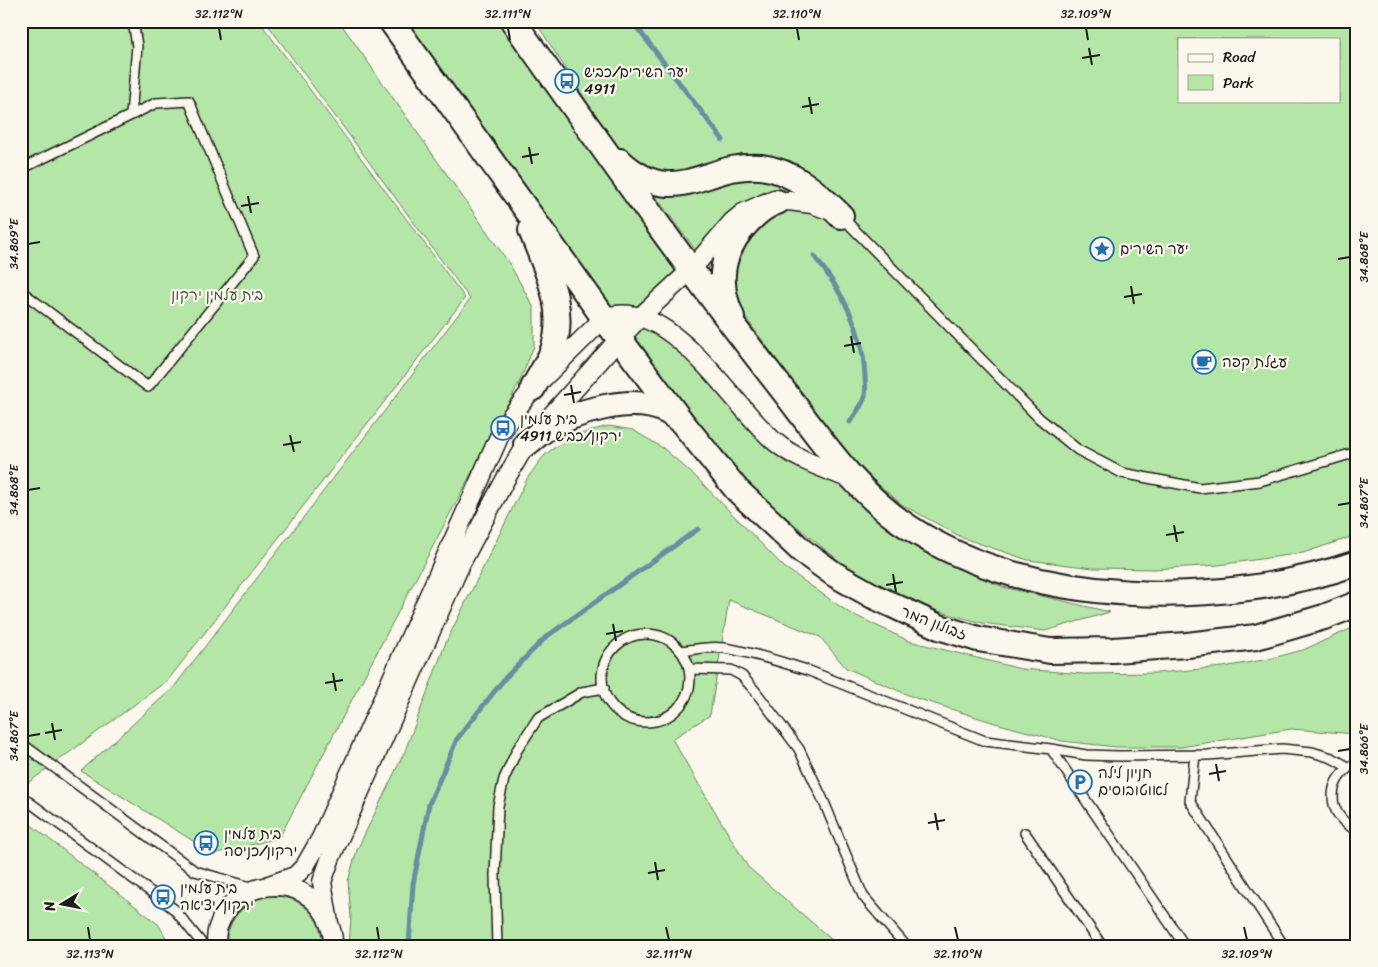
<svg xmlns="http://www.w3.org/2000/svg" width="1378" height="967" font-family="Sriracha,'Playpen Sans Hebrew',sans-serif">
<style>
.green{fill:#b4e7a7;stroke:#688262;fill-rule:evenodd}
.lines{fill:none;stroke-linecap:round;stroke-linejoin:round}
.stream{stroke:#668fa1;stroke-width:5}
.lane-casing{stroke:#1c1c1c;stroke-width:12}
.street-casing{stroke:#1c1c1c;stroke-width:21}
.secondary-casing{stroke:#1c1c1c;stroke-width:28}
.lane{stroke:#fbf7ec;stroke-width:9}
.street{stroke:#fbf7ec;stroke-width:18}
.secondary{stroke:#fbf7ec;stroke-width:24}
.ticks{fill:none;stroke:#1c1c1c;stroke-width:2}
.labels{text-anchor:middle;stroke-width:4.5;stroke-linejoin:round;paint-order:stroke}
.poi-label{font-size:15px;fill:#1c1c1c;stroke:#fbf7ec;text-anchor:start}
.park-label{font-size:15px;fill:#4a5946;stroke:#fbf7ec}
.street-label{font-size:15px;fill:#1c1c1c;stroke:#fbf7ec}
.neatline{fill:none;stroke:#1c1c1c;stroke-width:2}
.ticks-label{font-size:12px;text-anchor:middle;fill:#1c1c1c}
</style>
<rect width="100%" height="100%" fill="#fbf7ec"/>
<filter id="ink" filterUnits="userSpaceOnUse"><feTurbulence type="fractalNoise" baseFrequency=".02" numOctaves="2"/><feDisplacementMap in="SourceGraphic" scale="10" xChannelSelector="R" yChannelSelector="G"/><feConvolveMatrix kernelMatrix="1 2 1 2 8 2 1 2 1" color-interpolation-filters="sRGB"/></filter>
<g filter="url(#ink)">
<path class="green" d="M 21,21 L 259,21 L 465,298 L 168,680 L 21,788 Z
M 265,21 L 339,21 L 509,263 L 534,308 L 534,346 L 519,383 L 279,838 L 214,854 L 81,771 L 174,687 L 470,299 Z
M 404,21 L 497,21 L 676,270 L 639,307 L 620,305 L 605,309 Z
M 535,21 L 1357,21 L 1357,535 L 1303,553 L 1218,565 L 1155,569 L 1093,568 L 1028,560 L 963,538 L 901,504 L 861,469 L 837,441 L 596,116 ZM 1179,39 L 1339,39 L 1339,101 L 1179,101 Z
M 641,325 L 672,342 L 831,479 L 852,493 L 907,539 L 952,565 L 1003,587 L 1110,612 L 1045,631 L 982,623 L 938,611 L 892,594 L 844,565 L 754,491 L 716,453 L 629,341 Z
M 609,426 L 633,430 L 663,448 L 696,477 L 784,567 L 848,612 L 909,641 L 1021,669 L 1084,674 L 1157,673 L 1223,667 L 1269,659 L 1303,650 L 1357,626 L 1357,734 L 1291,729 L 1181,747 L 1116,747 L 1062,741 L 995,723 L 913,697 L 846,668 L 820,637 L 729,600 L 710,715 L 672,739 L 748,867 L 839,946 L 349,946 L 351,917 L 348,881 L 357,850 L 405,751 L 446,642 L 528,477 C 534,470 539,461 545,455 C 563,439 586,431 609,426 Z
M 21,817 L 158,924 L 171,946 L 21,946 Z
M 268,896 C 273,897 279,896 284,897 C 306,901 324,923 322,946 L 227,946 C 225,928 237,910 252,902 C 257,899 263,898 268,896 Z"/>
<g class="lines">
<path class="stream" d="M 632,21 L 723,140
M 814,256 C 842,291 863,329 865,375 C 865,383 867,392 864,399 C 861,407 855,414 850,422
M 409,946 L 413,884 L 429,804 L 457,739 L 505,678 L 546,637 L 698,529"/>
<g class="lane-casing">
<path id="lane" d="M 131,115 L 137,46 L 133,21
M 21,169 L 156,103 L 189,101 L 254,256 L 148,387 L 21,291
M 841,216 L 1039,418 L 1078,450 L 1122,473 L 1200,488 L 1260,481 L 1357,452
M602 678a44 44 0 1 1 88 0a44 44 0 1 1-88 0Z
M 682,651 C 696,649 710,646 724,648 C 752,652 780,662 807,670 L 985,741 L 1051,749 L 1086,755 L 1119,756 L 1208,755 L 1282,749 L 1312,752 L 1332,758 L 1348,767
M 690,669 L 731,670 L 742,676 L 756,692 L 799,749 L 824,802 L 863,896 L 906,946
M 21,743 L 195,871 L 254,888
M 1051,749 L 1185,946
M 1195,755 L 1190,801 L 1284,946
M 1357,763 C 1325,777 1325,816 1357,830
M 21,796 L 174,909 L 204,946
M 1025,833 L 1102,946
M 497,946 L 495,875 L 498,806 L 504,779 L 517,750 L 538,718 L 582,692 L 604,688"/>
</g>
<g class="street-casing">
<path id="street" d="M 269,885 L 295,876 L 305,866 L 321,838 L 499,437 L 512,415 L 533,388 L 604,318 C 668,293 733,406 774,441 C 796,460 826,469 853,480
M 329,923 L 322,882 L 331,857 L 461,563 L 505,480 L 526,444 L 620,338 L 640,317 L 691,270 L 732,222 L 743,213 L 765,203 L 789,201 L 812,204 L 831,211
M 216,946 C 216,940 216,933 218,927 C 234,878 302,871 326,916 C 330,925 334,936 333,946"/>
</g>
<g class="secondary-casing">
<path id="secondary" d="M 391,21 L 604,318 L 681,421 L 737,490 L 802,551 L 834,574 L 873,596 L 939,627 L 978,639 L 1050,651 L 1113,650 L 1187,645 L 1256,637 L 1324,617 L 1357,604
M 513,21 C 600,144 686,267 779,385 C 819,436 855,493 910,528 C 1031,608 1223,609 1357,563
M 620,161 C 676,212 705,162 761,167 C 794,171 819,194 841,216
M 531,230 C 546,270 567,307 553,350 C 548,363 539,376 533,388
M 732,317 C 715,280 722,249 749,221 C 757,213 766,205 777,202
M 526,444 C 532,440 538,434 544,430 C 574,412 632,394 666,411 C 670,413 675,417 679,420"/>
</g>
<use href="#lane" class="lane"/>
<use href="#street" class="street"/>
<use href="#secondary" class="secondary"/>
</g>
</g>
<path class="ticks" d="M 219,28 L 221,40M 508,28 L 510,40M 797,28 L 799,40M 1086,28 L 1088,40M 1089,48 L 1092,65M 1082,58 L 1100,55M 809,97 L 812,114M 802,107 L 819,104M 529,147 L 532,164M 522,157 L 539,154M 248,196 L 251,213M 241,206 L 259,203M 28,244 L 40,242M 1338,259 L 1350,257M 1131,286 L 1134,304M 1124,297 L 1142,294M 851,336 L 854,353M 844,346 L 861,343M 571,385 L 574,403M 564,395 L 581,392M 290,435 L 294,452M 283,445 L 301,442M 28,490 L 40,488M 1338,505 L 1350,503M 1174,525 L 1177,542M 1166,535 L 1184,532M 893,574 L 896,592M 886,585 L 903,582M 613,624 L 616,641M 606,634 L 623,631M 333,673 L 336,691M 325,683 L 343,680M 52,723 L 55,740M 45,733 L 62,730M 28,736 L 40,734M 1338,751 L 1350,749M 1216,764 L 1219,781M 1209,774 L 1226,771M 935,813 L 938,830M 928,823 L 945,820M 655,862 L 658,880M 648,873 L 665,870M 88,927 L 90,940M 377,927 L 379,940M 666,927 L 669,940M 955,927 L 958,940M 1244,927 L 1247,940"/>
<defs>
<g id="bus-ring" transform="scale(1.25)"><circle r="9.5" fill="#fbf7ec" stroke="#1f6fb2" stroke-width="1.5"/><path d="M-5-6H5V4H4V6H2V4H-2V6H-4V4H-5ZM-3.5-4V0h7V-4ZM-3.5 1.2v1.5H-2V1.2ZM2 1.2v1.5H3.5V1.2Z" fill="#1f6fb2"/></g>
<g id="sight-ring" transform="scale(1.25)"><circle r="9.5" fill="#fbf7ec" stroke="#1f6fb2" stroke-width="1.5"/><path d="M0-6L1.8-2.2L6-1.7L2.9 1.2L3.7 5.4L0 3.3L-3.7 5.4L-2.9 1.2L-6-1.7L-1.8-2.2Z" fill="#1f6fb2"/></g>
<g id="cafe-ring" transform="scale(1.25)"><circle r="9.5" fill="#fbf7ec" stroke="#1f6fb2" stroke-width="1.5"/><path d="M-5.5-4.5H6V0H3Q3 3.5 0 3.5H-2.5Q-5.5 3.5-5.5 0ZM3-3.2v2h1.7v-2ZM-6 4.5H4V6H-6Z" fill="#1f6fb2"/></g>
<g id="parking-ring" transform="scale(1.25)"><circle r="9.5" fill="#fbf7ec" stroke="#1f6fb2" stroke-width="1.5"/><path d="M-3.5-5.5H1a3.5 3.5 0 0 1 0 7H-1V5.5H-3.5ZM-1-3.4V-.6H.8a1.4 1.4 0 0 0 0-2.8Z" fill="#1f6fb2"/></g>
</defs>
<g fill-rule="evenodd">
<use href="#bus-ring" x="567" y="81"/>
<use href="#sight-ring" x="1102" y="249"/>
<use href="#cafe-ring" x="1204" y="362"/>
<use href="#bus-ring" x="503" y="428"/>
<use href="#parking-ring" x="1080" y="782"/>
<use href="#bus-ring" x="206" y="843"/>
<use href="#bus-ring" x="163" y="897"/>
</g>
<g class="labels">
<g class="poi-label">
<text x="584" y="77">יער השירים/כביש<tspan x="584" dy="17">4911</tspan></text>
<text x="1120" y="254">יער השירים</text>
<text x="1222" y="367">עגלת קפה</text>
<text x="520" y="424">בית עלמין<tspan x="520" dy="17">ירקון/כביש 4911</tspan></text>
<text x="1098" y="778">חניון לילה<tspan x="1098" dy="17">לאוטובוסים</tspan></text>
<text x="224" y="839">בית עלמין<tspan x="224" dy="17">ירקון/כניסה</tspan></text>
<text x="180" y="893">בית עלמין<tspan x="180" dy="17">ירקון/יציאה</tspan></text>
</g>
<g class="park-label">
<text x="217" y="300">בית עלמין ירקון</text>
</g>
<g class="street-label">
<text transform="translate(934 623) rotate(21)" y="5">זבולון המר</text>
</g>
</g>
<rect width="1378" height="967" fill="none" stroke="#fbf7ec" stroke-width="55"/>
<rect x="1178" y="38" width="162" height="65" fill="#fbf7ec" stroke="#a29f99"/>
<rect x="1188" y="54" width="25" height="8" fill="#fbf7ec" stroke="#a29f99"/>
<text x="1223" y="62" font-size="15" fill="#1c1c1c">Road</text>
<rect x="1188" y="75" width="25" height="15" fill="#b4e7a7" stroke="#a29f99"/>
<text x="1223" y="88" font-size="15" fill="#1c1c1c">Park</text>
<g transform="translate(62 904) rotate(260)" stroke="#fbf7ec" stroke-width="4" paint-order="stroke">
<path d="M0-4L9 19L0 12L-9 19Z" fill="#1c1c1c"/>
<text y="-8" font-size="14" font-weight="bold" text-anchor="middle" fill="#1c1c1c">N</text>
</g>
<rect x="28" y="28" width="1322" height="912" class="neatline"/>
<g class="ticks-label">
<text x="219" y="18">32.112°N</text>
<text x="508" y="18">32.111°N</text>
<text x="797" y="18">32.110°N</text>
<text x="1086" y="18">32.109°N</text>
<text transform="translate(14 244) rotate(-90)" y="4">34.869°E</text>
<text transform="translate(1364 257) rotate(-90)" y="4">34.868°E</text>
<text transform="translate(14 490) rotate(-90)" y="4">34.868°E</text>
<text transform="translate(1364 503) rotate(-90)" y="4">34.867°E</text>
<text transform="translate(14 736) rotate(-90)" y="4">34.867°E</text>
<text transform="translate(1364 749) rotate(-90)" y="4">34.866°E</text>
<text x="90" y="958">32.113°N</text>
<text x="379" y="958">32.112°N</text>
<text x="669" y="958">32.111°N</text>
<text x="958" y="958">32.110°N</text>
<text x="1247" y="958">32.109°N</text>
</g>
</svg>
